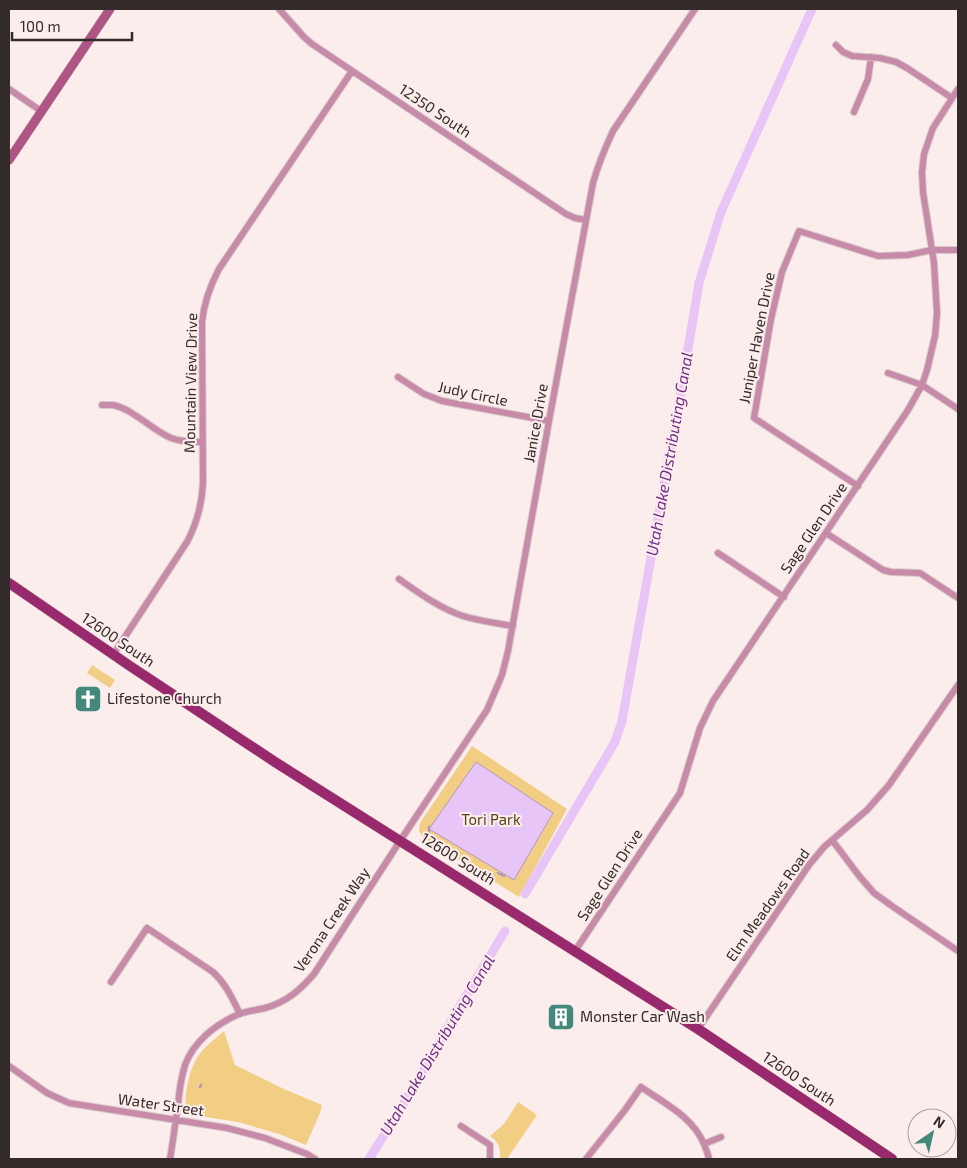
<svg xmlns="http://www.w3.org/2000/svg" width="967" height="1168" font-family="'Exo 2',sans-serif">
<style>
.green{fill:#f2ce85}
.water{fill:#e8c5f7;stroke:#b296ba}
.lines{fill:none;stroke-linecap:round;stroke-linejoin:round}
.stream{stroke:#b296ba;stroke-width:2.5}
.canal{stroke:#e8c5f7;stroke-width:9}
.street-casing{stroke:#d8caca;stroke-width:8}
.secondary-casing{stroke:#d8caca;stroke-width:10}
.primary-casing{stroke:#d8caca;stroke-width:11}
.street{stroke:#c88aa9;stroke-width:6}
.secondary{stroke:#ae5586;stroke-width:9}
.primary{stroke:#98296d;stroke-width:10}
.labels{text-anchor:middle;stroke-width:4;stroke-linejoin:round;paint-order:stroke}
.street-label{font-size:15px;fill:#332a2a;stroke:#fceded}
.poi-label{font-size:15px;fill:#332a2a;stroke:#fceded;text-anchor:start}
.park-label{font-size:15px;fill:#554218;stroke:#fceded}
.water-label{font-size:16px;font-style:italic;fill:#702a8a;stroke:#fceded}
</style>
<rect width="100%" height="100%" fill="#fceded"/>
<path class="green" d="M 92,665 L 115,680 L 110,688 L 87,673 Z
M 472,746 L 567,809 L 519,897 L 423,837 L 419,831 L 420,823 Z
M 224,1031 L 235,1065 L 284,1089 L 322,1105 L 320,1113 L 306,1145 L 279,1134 L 238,1122 L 193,1115 L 186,1110 C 184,1094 189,1070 198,1056 C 205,1046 215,1039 224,1031 Z
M 518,1102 L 537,1115 L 507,1159 L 500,1159 C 501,1150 499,1142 490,1136 L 504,1124 Z"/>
<path class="water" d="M 476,762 L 553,813 L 514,880 L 429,829 Z"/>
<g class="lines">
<path class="stream" d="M 429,827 L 429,832
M 498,873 L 504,876
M 200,1087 L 201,1085"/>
<path class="canal" d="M 525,894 L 615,742 L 622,721 L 665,479 L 680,397 L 699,283 L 721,212 L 812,9
M 369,1159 L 413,1089 L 458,1009 L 505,931"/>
<g class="street-casing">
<path id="street" d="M 279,9 L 304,37 L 312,44 L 566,214 L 575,218 L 586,220
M 836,45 L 843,52 L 852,56 L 880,58 L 896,62 L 907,68 L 952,98
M 9,89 L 41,111
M 854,112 L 868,79 L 871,57
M 888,373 L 922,385 L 958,409
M 398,377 L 424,394 L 442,401 L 549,421
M 102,405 C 105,405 110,405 113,405 C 133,409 152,430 171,438 C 181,442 192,442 202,442
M 858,486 L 754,418 L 771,319 L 782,272 L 799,231 L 878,256 L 908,255 L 932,250 L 958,250
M 826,533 L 883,570 L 891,572 L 920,573 L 958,598
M 718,553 L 784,597
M 399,579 C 419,593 439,608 463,616 C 479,621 496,623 513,626
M 113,655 L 187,542 C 197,523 202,505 203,483 L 202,322 C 204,303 210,286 219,269 L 352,71
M 832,840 L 860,877 L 874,893 L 892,906 L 958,951
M 575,951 L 680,793 L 700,728 L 713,701 L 908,410 L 922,385 L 927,370 L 935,336 L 937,313 L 934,263 L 923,192 L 922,172 L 924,154 L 933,128 L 958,89
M 111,982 L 147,928 L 213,972 C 226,984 232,998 240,1014
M 698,1029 L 809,865 L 824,847 L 867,810 L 889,785 L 958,685
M 9,1066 L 47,1093 L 69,1103 L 227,1128 L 265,1138 L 307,1154 L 315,1159
M 461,1126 L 490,1145 L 490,1159
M 704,1144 L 721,1137
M 170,1159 C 173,1142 175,1124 178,1106 C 179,1093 181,1078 185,1065 C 194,1041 216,1024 239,1014 C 247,1011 257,1010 265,1008 C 287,1002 300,990 314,974 L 400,841 L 487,710 L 502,675 L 508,651 L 549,421 L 593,183 C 598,165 605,148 613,131 L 695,9
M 586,1159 L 625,1110 L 641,1087 C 664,1103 693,1117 704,1144 C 706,1149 708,1154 709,1159"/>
</g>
<g class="secondary-casing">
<path id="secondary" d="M 9,160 L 110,9"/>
</g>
<g class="primary-casing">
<path id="primary" d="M 9,583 L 130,666 L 275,762 L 698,1029 L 892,1159"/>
</g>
<use href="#street" class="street"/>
<use href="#secondary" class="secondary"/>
<use href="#primary" class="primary"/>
</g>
<defs>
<g id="church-square" transform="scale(1.4375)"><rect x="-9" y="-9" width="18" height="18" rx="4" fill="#44887c" stroke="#fceded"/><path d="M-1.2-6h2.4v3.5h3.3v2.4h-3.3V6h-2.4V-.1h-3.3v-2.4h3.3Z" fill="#fff"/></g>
<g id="building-square" transform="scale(1.4375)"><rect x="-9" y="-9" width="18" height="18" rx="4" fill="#44887c" stroke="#fceded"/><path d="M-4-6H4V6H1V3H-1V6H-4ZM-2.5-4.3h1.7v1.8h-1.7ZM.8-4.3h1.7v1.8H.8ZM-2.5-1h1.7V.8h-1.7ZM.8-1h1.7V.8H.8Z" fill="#fff"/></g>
</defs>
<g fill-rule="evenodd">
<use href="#church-square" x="88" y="699"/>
<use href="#building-square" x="561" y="1017"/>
</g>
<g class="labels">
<g class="street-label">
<text transform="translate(435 111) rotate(34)" y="5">12350 South</text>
<text transform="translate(757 338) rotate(-79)" y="5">Juniper Haven Drive</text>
<text transform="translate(191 383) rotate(-89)" y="5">Mountain View Drive</text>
<text transform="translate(473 394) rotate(12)" y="5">Judy Circle</text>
<text transform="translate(536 423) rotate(-80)" y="5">Janice Drive</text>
<text transform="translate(814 528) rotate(-56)" y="5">Sage Glen Drive</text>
<text transform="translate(118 640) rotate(34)" y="5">12600 South</text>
<text transform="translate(458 859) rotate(32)" y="5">12600 South</text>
<text transform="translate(610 875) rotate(-57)" y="5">Sage Glen Drive</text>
<text transform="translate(768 905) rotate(-55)" y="5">Elm Meadows Road</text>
<text transform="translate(332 920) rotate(-56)" y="5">Verona Creek Way</text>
<text transform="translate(799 1079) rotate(34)" y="5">12600 South</text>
<text transform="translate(161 1105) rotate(8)" y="5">Water Street</text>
</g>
<g class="poi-label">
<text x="107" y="704">Lifestone Church</text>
<text x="580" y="1022">Monster Car Wash</text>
</g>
<g class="park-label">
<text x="491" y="825">Tori Park</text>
</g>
<g class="water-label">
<text transform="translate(669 454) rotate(-80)" y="6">Utah Lake Distributing Canal</text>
<text transform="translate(437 1045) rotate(-59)" y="6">Utah Lake Distributing Canal</text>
</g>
</g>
<rect width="967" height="1168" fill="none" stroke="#332a2a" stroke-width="20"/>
<g transform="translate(932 1133) rotate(34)"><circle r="24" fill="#fceded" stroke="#ac9f9f"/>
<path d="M0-4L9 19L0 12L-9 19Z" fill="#44887c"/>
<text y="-8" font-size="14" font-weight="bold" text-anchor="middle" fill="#332a2a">N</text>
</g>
<path d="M12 32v8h120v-8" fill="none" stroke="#332a2a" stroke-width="2.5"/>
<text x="20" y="32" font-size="15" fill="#332a2a" stroke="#fceded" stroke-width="4" paint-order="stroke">100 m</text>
</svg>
